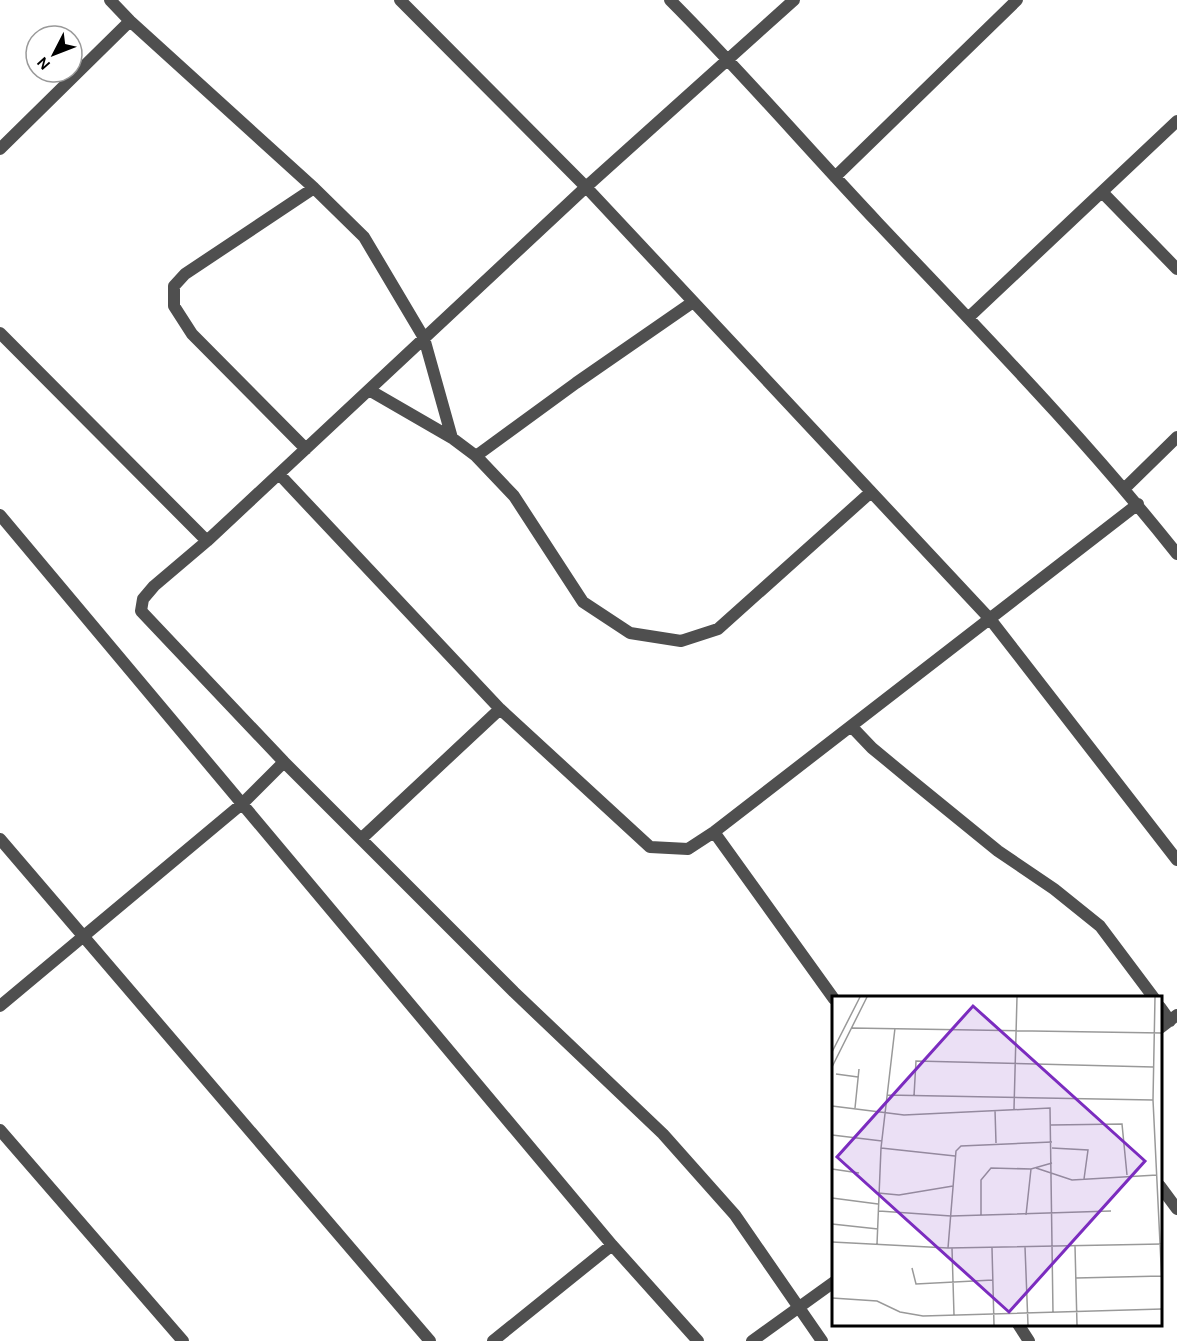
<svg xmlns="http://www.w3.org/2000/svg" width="1177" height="1341" font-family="Karla,sans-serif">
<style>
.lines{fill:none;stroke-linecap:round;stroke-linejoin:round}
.minor{stroke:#4f4f4f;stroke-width:12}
.inset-road{fill:none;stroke:#999;stroke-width:1.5}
.view{fill:#7b2cbf;fill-opacity:0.15;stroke:#7b2cbf;stroke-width:3}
.inset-edge{fill:none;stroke:#000;stroke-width:3}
</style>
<rect width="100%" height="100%" fill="#fff"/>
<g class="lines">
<path class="minor" d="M 110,0 L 130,21 L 314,188 L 364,237 L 424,338 L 452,438
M 400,0 L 586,187 L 990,619 L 1177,860
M 670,0 C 742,72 808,149 878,223 C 979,330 1086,439 1177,554
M 794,0 L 586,187 L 207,541 L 154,586 L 143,599 L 141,611 L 284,762 L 514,992 L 663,1134 L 735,1215 L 822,1341
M 0,149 L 130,21
M 835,177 L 1017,0
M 1102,192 L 1177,269
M 968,318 L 1177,121
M 0,333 L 207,541
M 369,390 L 452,438 L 476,456 L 514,496 L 583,602 L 630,633 L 681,641 L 718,629 L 871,492
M 306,449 L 192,334 L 174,306 L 174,286 L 185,274 L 314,188
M 476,456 L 576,383 L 693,302
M 279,474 L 500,709 L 650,847 L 688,849 L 714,832 L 1138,504
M 1124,489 L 1177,437
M 0,515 L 612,1245 L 698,1341
M 851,726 L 872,748 L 912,781 L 998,851 L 1054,889 L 1100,926 L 1154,998
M 714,832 L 834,999
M 0,839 L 430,1341
M 361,839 L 500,709
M 0,1006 L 243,803 L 284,762
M 1160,1007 L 1170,1021
M 1160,1028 L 1177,1015
M 0,1130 L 183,1341
M 1160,1186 L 1177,1209
M 1018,1324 L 1029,1341
M 493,1341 L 612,1245
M 752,1341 L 834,1282"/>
</g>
<g transform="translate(832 996)">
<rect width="330" height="330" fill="#fff"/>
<path class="inset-road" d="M 323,1 L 321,104 L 330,288M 19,32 L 330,37M 0,56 L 28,1M 0,71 L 35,1M 4,78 L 26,81M 55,99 L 321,104M 82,100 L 84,65 L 321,71M 0,110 L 72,119 L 218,112 L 221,317M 23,112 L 27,73M 182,113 L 185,1M 163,114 L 164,147M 219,129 L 290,128 L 295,179M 0,139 L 50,145M 49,152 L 123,160M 220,152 L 256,154 L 252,183M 204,172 L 240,184 L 325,179M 0,173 L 27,177M 46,197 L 67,199 L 121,190M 0,202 L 46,208M 47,215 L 119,220 L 279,215M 194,219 L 199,173M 149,220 L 149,184 L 159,172 L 199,173 L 220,167M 0,228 L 46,233M 0,246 L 116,252 L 330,248M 45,248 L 49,152 L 63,32M 243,250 L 245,329M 193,251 L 196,329M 116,252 L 124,155 L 129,150 L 220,146M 120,252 L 122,319M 160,252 L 162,329M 80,272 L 84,288 L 161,284M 244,282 L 330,280M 0,302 L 45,305 L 68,316 L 91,320 L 330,313"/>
<path class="view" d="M 141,10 L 313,165 L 177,316 L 5,161 Z"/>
<rect width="330" height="330" class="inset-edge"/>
</g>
<g transform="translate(54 54) rotate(228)"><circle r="28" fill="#ffffff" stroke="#999999" stroke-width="1.5"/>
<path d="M0-4.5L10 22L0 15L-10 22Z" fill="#000000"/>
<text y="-9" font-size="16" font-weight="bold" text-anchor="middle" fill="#000000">N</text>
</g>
</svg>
